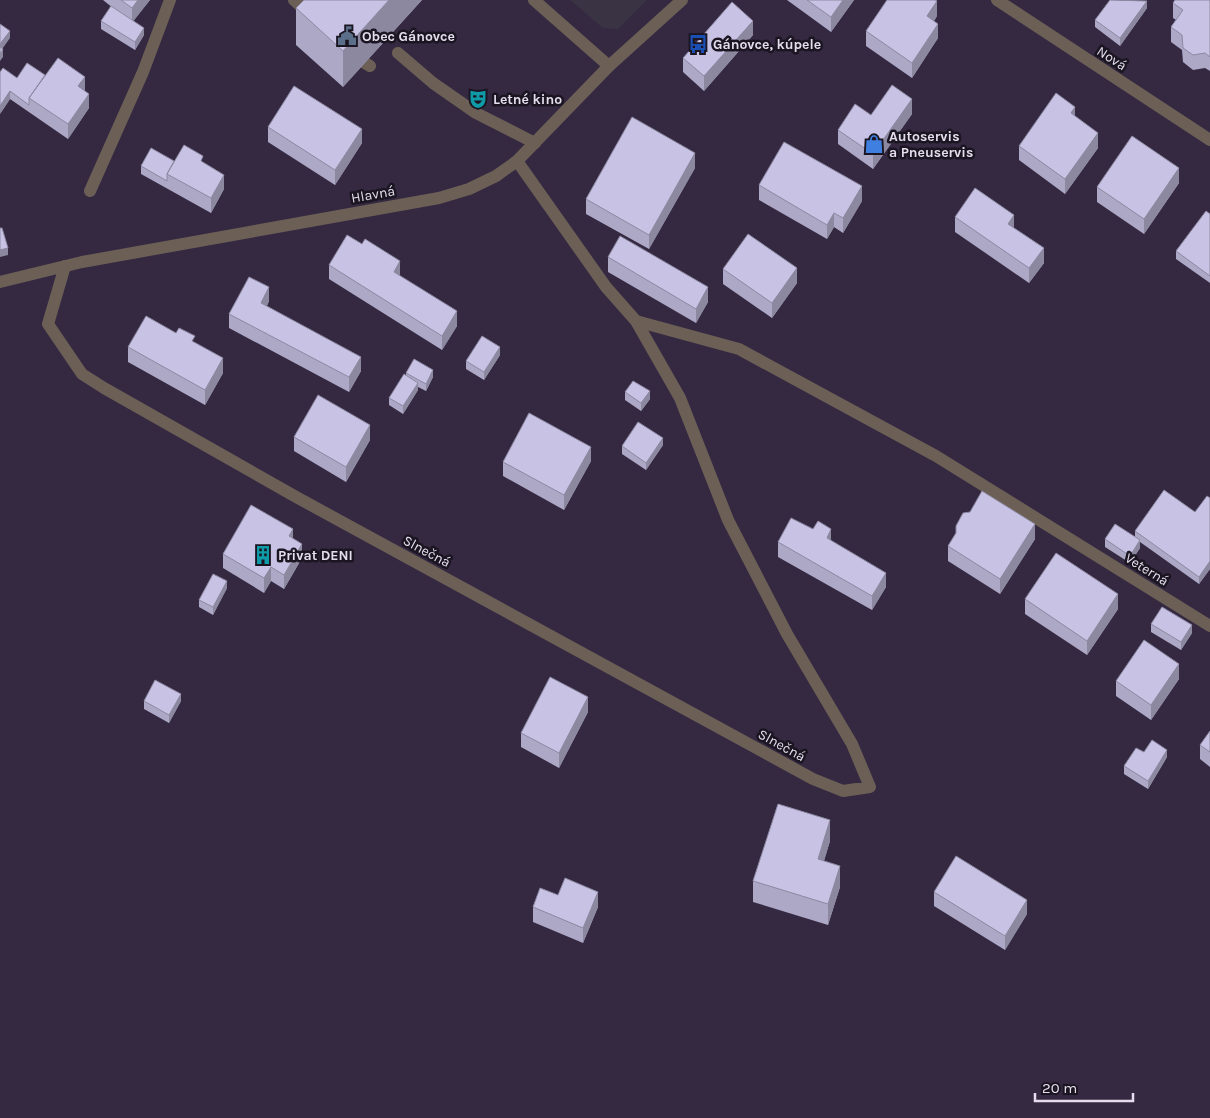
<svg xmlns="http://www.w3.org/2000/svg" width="1210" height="1118" font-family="Karla,sans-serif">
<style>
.commercial{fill:#393344}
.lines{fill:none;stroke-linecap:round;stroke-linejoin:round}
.service{stroke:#6c6056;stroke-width:12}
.minor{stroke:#6c6056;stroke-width:12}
.tertiary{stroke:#6c6056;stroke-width:12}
.wall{fill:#aca8c5}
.shaded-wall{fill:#8c88a0}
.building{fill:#c8c3e5;stroke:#8c88a0}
.labels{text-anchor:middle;stroke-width:5;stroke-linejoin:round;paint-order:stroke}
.poi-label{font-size:14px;font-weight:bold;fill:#e5ddee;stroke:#1a1520;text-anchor:start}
.street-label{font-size:14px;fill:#e5ddee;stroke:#1a1520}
</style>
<rect width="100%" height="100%" fill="#352942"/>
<path class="commercial" d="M 570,0 L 647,0 L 618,29 L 603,28 Z"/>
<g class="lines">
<path class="service" d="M 294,0 L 312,17
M 398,53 L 433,83 L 476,113 L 535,143
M 365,63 L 370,66
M 90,191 L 143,72 L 170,0"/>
<path class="minor" d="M 534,0 L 609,66 L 682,0
M 997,0 L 1210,140
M 517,161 L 606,287 L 636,321 L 739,349 L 936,456 L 1210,626
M 65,266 L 48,324 L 82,374 L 104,388 L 298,498 L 813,779 L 843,791 L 870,787 L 852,744 L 787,634 L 728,520 L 680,398 L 636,321"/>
<path class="tertiary" d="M 0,282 L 82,262 L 439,198 L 469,189 L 496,176 L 517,161 L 609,66"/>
</g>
<path class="wall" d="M 103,0 L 150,0 L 133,21 L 144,35 L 135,50 L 101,29 L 101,21 L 113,8 Z
M 304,0 L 422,0 L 343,87 L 296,45 L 296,8 Z
M 787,0 L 854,0 L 831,32 Z
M 1210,0 L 1210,71 L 1205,68 L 1193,70 L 1183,62 L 1182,50 L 1171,42 L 1171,27 L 1176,20 L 1173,18 L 1173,3 Z
M 1147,8 L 1120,46 L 1095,27 L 1095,20 Z
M 937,16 L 934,21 L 938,38 L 912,78 L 866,46 L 866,31 Z
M 753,35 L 704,91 L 683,72 L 683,58 Z
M 45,75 L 85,91 L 89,108 L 68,139 L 10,99 L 0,114 L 17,78 Z
M 912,114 L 873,169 L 838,144 L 838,130 L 871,115 Z
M 268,127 L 362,143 L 335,185 L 268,142 Z
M 1019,146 L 1098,148 L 1065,194 L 1019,160 Z
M 174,161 L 203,162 L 224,189 L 211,213 L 141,174 L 141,166 Z
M 695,168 L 649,249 L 586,214 L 586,199 Z
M 1179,183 L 1144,234 L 1097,202 L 1097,187 Z
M 759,185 L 862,201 L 843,233 L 834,227 L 827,239 L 759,200 Z
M 1210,214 L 1210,283 L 1176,259 L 1176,251 Z
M 955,217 L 1014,228 L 1044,263 L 1029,283 L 955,232 Z
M 362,244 L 400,276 L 457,326 L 442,350 L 329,279 L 329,265 Z
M 608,257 L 708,302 L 696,323 L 608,272 Z
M 723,269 L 797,283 L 772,318 L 723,284 Z
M 269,301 L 267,306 L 361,371 L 349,392 L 229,328 L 229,314 Z
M 195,343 L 223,373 L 205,405 L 128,362 L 128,347 Z
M 500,355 L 484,380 L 466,369 L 466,361 Z
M 406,373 L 433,377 L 426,391 L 418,387 L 418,390 L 403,414 L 389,405 L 389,398 L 406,376 Z
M 625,392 L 650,399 L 641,411 L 625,400 Z
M 294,437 L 370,440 L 346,482 L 294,451 Z
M 663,445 L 646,470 L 622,454 L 622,446 Z
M 591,461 L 564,510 L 503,476 L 503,462 Z
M 1210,498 L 1210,569 L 1199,584 L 1140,542 L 1140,548 L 1130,563 L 1105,547 L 1105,539 L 1135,536 L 1135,531 L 1195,512 Z
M 956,526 L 1035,539 L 1000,594 L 948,561 L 948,546 L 956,534 Z
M 293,539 L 302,558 L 284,589 L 271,581 L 264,593 L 223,568 L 223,554 Z
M 831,541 L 886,587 L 872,610 L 778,557 L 778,542 Z
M 227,588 L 213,615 L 199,607 L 199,600 Z
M 1025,599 L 1118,609 L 1087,655 L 1025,614 Z
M 1151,624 L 1192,633 L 1181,650 L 1151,632 Z
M 1179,679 L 1151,720 L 1116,696 L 1116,681 Z
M 144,701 L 181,701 L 169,723 L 144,709 Z
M 588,712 L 559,768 L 521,747 L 521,733 Z
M 1210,731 L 1210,767 L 1200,759 L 1200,745 Z
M 1167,757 L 1148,789 L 1124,774 L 1124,766 Z
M 830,841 L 824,861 L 840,887 L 828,925 L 753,902 L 753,881 Z
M 934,892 L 1027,914 L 1005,950 L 934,906 Z
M 558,895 L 598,907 L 583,943 L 533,922 L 533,907 Z"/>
<path class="shaded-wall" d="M 138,0 L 150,0 L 132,23 L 132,8 Z
M 389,0 L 422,0 L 343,87 L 343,51 Z
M 843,0 L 854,0 L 831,32 L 831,17 Z
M 937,1 L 937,16 L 927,31 L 927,16 Z
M 1147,1 L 1147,8 L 1120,46 L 1120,38 Z
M 753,21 L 753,35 L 704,91 L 704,76 Z
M 938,24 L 938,38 L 912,78 L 912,63 Z
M 144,28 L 144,35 L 135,50 L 135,42 Z
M 10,31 L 10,38 L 0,52 L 0,44 Z
M 3,49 L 3,57 L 0,61 L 0,54 Z
M 85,77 L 85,91 L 78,86 Z
M 10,91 L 10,99 L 0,114 L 0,106 Z
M 89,94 L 89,108 L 68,139 L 68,124 Z
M 912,99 L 912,114 L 873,169 L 873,154 Z
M 1075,107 L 1075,121 L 1071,113 Z
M 362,129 L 362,143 L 335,185 L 335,170 Z
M 1098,133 L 1098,148 L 1065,194 L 1065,179 Z
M 695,153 L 695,168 L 649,249 L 649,235 Z
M 1179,168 L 1179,183 L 1144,234 L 1144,219 Z
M 224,175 L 224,189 L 211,213 L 211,198 Z
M 862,186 L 862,201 L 843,233 L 843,218 Z
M 834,213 L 834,227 L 827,239 L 827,225 Z
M 1014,215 L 1014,229 L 1008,224 Z
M 8,248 L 8,255 L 0,257 L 0,250 Z
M 1044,248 L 1044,263 L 1029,283 L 1029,268 Z
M 400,261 L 400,276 L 394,272 Z
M 797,268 L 797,283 L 772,318 L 772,303 Z
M 269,287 L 269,301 L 261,317 L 261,303 Z
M 708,287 L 708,302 L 696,323 L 696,309 Z
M 457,311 L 457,326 L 442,350 L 442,336 Z
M 500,347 L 500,355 L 484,380 L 484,372 Z
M 361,357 L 361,371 L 349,392 L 349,377 Z
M 223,358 L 223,373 L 205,405 L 205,390 Z
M 433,370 L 433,377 L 426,391 L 426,384 Z
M 418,383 L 418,390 L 403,414 L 403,406 Z
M 650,391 L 650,399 L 641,411 L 641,403 Z
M 370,425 L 370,440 L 346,482 L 346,467 Z
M 663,438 L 663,445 L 646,470 L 646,463 Z
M 591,447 L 591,461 L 564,510 L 564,495 Z
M 1035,524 L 1035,539 L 1000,594 L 1000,579 Z
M 293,529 L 293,544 L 289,536 Z
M 831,529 L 831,544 L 827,538 Z
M 1140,540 L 1140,548 L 1130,563 L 1130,556 Z
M 302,544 L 302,558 L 284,589 L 284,575 Z
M 1210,561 L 1210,569 L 1199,584 L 1199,577 Z
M 271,567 L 271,581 L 264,593 L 264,578 Z
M 886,573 L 886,587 L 872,610 L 872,596 Z
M 227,581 L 227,588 L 213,615 L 213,607 Z
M 1118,594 L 1118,609 L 1087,655 L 1087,641 Z
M 1192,625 L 1192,633 L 1181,650 L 1181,642 Z
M 1179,664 L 1179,679 L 1151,720 L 1151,705 Z
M 181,694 L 181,701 L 169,723 L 169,715 Z
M 588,697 L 588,712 L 559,768 L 559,753 Z
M 1167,750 L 1167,757 L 1148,789 L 1148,781 Z
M 830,820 L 830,841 L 818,880 L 818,859 Z
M 840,866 L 840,887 L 828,925 L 828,904 Z
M 598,892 L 598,907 L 583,943 L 583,928 Z
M 1027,900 L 1027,914 L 1005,950 L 1005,936 Z"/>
<path class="building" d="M 121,0 L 138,0 L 132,8 Z
M 304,0 L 389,0 L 343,51 L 296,8 Z
M 807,0 L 843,0 L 831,17 Z
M 887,0 L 935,0 L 937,1 L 927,16 L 938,24 L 912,63 L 866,31 Z
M 1110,0 L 1147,1 L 1120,38 L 1095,20 Z
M 1175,0 L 1210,0 L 1210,57 L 1205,53 L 1193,55 L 1183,48 L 1182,35 L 1171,27 L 1183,10 L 1173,3 Z
M 732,2 L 753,21 L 704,76 L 683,58 Z
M 111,6 L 144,28 L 135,42 L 101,21 Z
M 0,24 L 10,31 L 0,44 Z
M 0,47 L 3,49 L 0,54 Z
M 58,58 L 85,77 L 78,86 L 89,94 L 68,124 L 29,98 Z
M 27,63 L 45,75 L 29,98 L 29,105 L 10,91 L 0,106 L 0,72 L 3,68 L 17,78 Z
M 892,85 L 912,99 L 873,154 L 838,130 L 855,104 L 871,115 Z
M 294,86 L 362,129 L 335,170 L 268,127 Z
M 1056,93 L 1075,107 L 1071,113 L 1098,133 L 1065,179 L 1019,146 Z
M 632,117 L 695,153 L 649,235 L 586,199 Z
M 1132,136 L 1179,168 L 1144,219 L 1097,187 Z
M 784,142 L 862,186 L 843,218 L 834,213 L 827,225 L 759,185 Z
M 184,145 L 203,156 L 201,161 L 224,175 L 211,198 L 167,174 Z
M 151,148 L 174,161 L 167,174 L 167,181 L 141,166 Z
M 975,188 L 1014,215 L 1008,224 L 1044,248 L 1029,268 L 955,217 Z
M 1206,211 L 1210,214 L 1210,276 L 1176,251 Z
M 0,228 L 2,228 L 8,248 L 0,250 Z
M 748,234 L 797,268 L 772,303 L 723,269 Z
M 347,235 L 362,244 L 365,239 L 400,261 L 394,272 L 457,311 L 442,336 L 329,265 Z
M 620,236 L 708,287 L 696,309 L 608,257 Z
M 249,277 L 269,287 L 261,303 L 361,357 L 349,377 L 229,314 Z
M 146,316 L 176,333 L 179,328 L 195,336 L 192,341 L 223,358 L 205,390 L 128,347 Z
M 482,336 L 500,347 L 484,372 L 466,361 Z
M 414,359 L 433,370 L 426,384 L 406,373 Z
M 404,374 L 418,383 L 403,406 L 389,398 Z
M 633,381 L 650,391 L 641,403 L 625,392 Z
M 318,395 L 370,425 L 346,467 L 294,437 Z
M 529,413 L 591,447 L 564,495 L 503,462 Z
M 638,422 L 663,438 L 646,463 L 622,446 Z
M 1164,490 L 1195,512 L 1207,496 L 1210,498 L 1210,561 L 1199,577 L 1135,531 Z
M 982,491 L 1035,524 L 1000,579 L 948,546 L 956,533 L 956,526 L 963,513 L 970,512 Z
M 251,505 L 293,529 L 289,536 L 302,544 L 284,575 L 271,567 L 264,578 L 223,554 Z
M 791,518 L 813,529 L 818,521 L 831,529 L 827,538 L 886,573 L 872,596 L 778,542 Z
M 1115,524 L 1140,540 L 1130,556 L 1105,539 Z
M 1056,553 L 1118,594 L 1087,641 L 1025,599 Z
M 213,574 L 227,581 L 213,607 L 199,600 Z
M 1162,607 L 1192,625 L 1181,642 L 1151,624 Z
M 1144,640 L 1179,664 L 1151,705 L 1116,681 Z
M 550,677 L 588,697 L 559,753 L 521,733 Z
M 155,680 L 181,694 L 169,715 L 144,701 Z
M 1210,731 L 1210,752 L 1200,745 Z
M 1152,740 L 1167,750 L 1148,781 L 1124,766 L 1136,748 L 1144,752 Z
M 778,804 L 830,820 L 818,859 L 840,866 L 828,904 L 753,881 Z
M 956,856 L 1027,900 L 1005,936 L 934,892 Z
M 565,878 L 598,892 L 583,928 L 533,907 L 540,888 L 558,895 Z"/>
<defs>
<g id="civic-bare" transform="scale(1.5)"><path d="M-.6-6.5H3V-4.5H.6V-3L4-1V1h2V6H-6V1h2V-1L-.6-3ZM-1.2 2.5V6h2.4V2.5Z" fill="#5c6f8a" stroke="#1a1520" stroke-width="2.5" paint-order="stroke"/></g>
<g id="bus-bare" transform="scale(1.5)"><path d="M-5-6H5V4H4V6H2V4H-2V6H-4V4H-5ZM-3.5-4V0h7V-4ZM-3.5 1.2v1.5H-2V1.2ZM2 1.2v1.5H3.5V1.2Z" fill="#1a4fb4" stroke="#1a1520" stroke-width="2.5" paint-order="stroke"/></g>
<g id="theatre-bare" transform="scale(1.5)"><path d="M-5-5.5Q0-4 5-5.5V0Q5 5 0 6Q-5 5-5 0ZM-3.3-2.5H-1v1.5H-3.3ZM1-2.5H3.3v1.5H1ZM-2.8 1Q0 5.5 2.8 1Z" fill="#0f9aa8" stroke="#1a1520" stroke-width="2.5" paint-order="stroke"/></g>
<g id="shop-bare" transform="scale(1.5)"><path d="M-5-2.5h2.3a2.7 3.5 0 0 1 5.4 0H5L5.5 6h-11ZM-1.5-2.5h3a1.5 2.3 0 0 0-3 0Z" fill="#3f7fe0" stroke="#1a1520" stroke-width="2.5" paint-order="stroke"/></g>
<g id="building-bare" transform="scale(1.5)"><path d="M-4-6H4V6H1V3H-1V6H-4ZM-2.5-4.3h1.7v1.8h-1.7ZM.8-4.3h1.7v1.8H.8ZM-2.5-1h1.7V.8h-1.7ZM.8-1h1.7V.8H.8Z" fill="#0f9aa8" stroke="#1a1520" stroke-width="2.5" paint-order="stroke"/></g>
</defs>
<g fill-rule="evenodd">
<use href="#civic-bare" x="347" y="36"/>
<use href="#bus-bare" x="698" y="44"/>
<use href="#theatre-bare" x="478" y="99"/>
<use href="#shop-bare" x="874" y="144"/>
<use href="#building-bare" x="263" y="555"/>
</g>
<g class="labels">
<g class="poi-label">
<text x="362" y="41">Obec Gánovce</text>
<text x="713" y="49">Gánovce, kúpele</text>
<text x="493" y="104">Letné kino</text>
<text x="889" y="141">Autoservis<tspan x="889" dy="16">a Pneuservis</tspan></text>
<text x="278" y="560">Privat DENI</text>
</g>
<g class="street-label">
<text transform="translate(1112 58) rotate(33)" y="5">Nová</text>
<text transform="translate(373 194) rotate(-10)" y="5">Hlavná</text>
<text transform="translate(427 551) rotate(28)" y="5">Slnečná</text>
<text transform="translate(1147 569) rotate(32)" y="5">Veterná</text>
<text transform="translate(782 745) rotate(29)" y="5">Slnečná</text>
</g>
</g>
<path d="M1035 1093v8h98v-8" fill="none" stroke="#e5ddee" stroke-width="2.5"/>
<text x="1042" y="1093" font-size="15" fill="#e5ddee" stroke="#1a1520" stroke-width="4" paint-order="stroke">20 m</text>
</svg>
